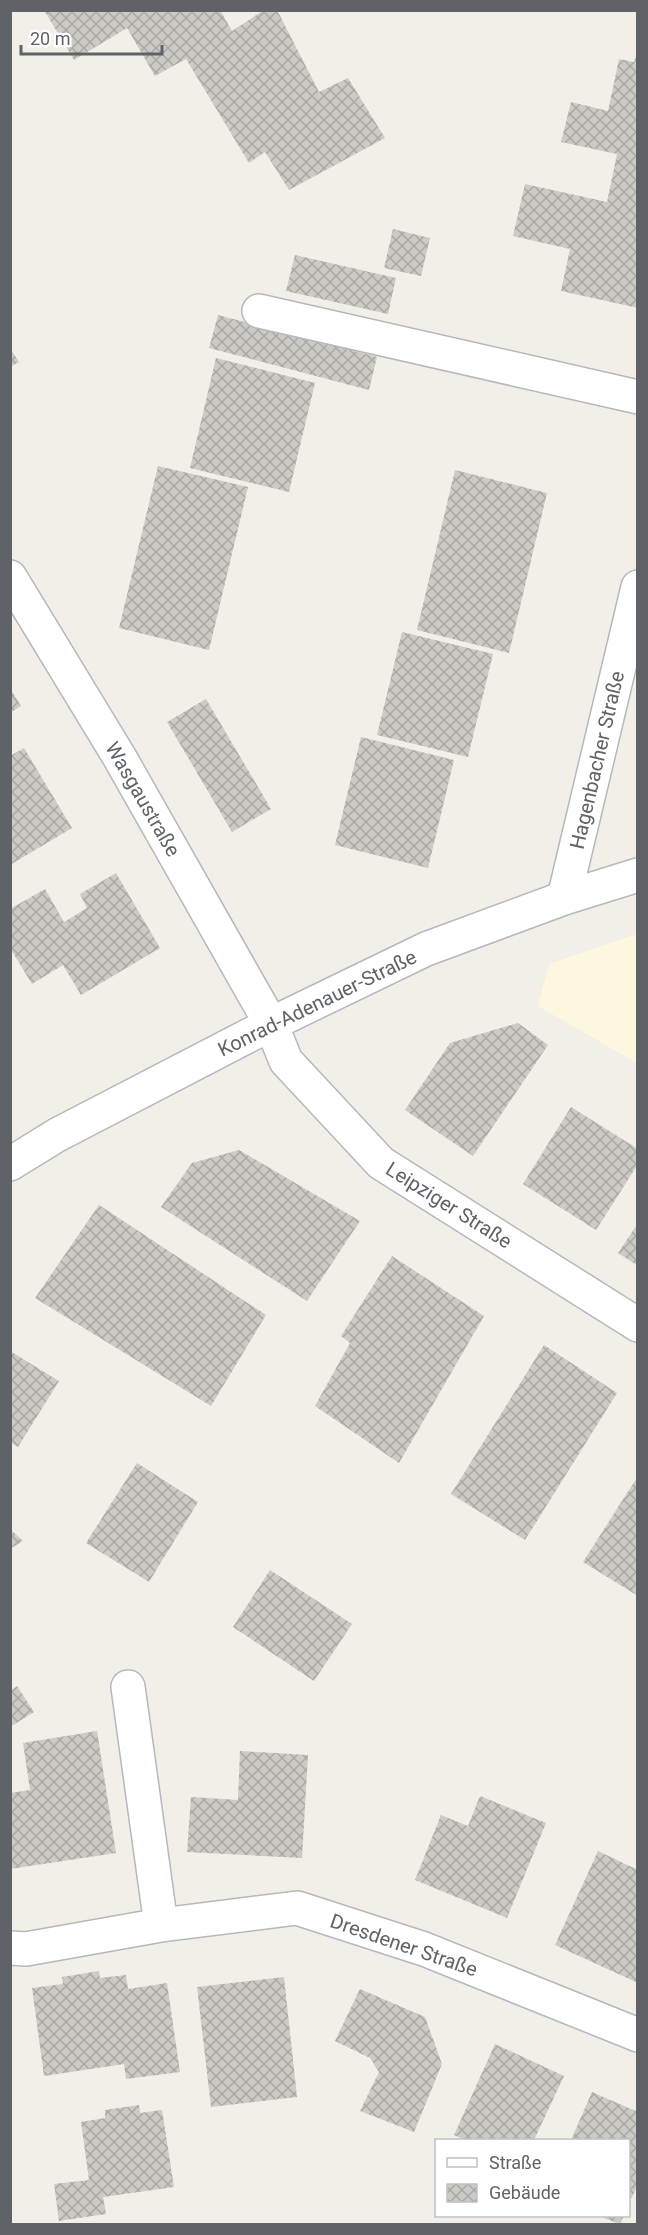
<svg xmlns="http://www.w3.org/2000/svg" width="648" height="2235" font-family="Roboto,sans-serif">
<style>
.commercial{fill:#fef7e0}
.building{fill:url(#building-cross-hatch)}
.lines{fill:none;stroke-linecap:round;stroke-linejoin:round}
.minor-casing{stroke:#b5b8bc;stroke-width:36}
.minor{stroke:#fff;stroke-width:33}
.labels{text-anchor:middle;stroke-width:4.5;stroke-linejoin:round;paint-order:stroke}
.street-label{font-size:20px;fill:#5f6368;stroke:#fff}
</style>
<defs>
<pattern id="building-cross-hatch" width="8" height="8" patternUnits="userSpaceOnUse" patternTransform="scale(1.5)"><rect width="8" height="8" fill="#cccac5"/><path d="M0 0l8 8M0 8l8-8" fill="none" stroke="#a9a8a4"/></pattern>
</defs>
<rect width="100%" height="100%" fill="#f1efe8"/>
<path class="commercial" d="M 637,934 L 638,934 L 637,1063 L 538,1006 L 549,964 Z"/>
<path class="building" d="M 44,10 L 220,10 L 232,31 L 264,10 L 277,10 L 319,92 L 348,78 L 385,138 L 289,190 L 265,152 L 249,163 L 186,59 L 155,76 L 127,28 L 74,60 Z
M 637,53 L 638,53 L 638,308 L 561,291 L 570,249 L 513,236 L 525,184 L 607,202 L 617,154 L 561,142 L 571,102 L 608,111 L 619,59 L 634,62 Z
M 393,229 L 430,238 L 421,276 L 384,268 Z
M 295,255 L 396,278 L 388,314 L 286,291 Z
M 218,315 L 377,357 L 369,390 L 209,348 Z
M 10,348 L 19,362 L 10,367 Z
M 216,358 L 315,383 L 289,492 L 190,468 Z
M 158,466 L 248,487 L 209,650 L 119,628 Z
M 455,470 L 547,493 L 509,653 L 417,630 Z
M 402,632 L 493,654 L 468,757 L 377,735 Z
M 10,688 L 21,706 L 10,713 Z
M 206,699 L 271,809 L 232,832 L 167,722 Z
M 361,737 L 454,760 L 428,868 L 335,845 Z
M 24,748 L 72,828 L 10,865 L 10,756 Z
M 116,873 L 160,948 L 81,995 L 63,965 L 32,984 L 10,948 L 10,909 L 45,889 L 64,922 L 87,908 L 80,894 Z
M 518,1023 L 548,1045 L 473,1156 L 405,1110 L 450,1043 Z
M 571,1107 L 638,1149 L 638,1164 L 596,1230 L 523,1184 Z
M 239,1150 L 360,1221 L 307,1301 L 161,1207 L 192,1163 Z
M 99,1205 L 266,1315 L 211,1406 L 35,1298 Z
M 638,1223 L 638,1266 L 618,1253 Z
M 392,1256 L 484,1316 L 399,1463 L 315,1406 L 350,1343 L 341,1336 Z
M 544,1345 L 617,1393 L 525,1540 L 451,1494 Z
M 10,1351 L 59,1381 L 18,1447 L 10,1442 Z
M 137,1463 L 198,1502 L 149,1582 L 86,1543 Z
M 638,1476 L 638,1596 L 583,1562 Z
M 10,1529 L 23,1541 L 10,1549 Z
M 270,1570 L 352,1624 L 314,1681 L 233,1627 Z
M 17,1686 L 34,1712 L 10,1727 L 10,1691 Z
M 97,1731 L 116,1853 L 10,1869 L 10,1793 L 30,1790 L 23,1743 Z
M 240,1751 L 308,1755 L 302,1858 L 187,1852 L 191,1797 L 238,1800 Z
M 480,1796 L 546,1823 L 507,1918 L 415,1880 L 441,1815 L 468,1826 Z
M 598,1851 L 638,1870 L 638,1983 L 555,1945 Z
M 99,1971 L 100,1978 L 126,1975 L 128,1989 L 167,1983 L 180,2072 L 126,2079 L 124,2064 L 44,2076 L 32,1988 L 63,1984 L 62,1977 Z
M 284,1977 L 297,2097 L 211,2107 L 197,1987 Z
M 360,1989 L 425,2017 L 442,2064 L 414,2132 L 360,2111 L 379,2072 L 370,2058 L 335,2041 Z
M 495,2044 L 564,2076 L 534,2140 L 465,2140 L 454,2135 Z
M 592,2092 L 638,2112 L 638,2185 L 628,2205 L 628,2140 L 571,2140 Z
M 139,2105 L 140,2113 L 162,2110 L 174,2187 L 103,2197 L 106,2214 L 59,2221 L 54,2184 L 89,2180 L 81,2122 L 105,2118 L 105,2110 Z
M 599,2216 L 624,2216 L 620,2224 Z"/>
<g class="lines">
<g class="minor-casing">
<path id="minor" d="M 259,311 L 638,397
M 10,577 L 120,758 L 271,1024 L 286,1061 L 381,1163 L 638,1325
M 564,898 L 638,587
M 10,1164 L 57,1135 L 271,1024 L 426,949 L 564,898 L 638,875
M 128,1687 L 161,1925
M 10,1948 L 26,1949 L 161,1925 L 297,1908 L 424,1949 L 638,2035"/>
</g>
<use href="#minor" class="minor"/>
</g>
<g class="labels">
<g class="street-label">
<text transform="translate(597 760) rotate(-77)" y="7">Hagenbacher Straße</text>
<text transform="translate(143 799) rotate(60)" y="7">Wasgaustraße</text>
<text transform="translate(317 1003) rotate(-26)" y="7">Konrad-Adenauer-Straße</text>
<text transform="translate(449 1205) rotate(32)" y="7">Leipziger Straße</text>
<text transform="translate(404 1945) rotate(19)" y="7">Dresdener Straße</text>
</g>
</g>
<rect width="648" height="2235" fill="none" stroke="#5f6368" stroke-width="24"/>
<rect x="435" y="2139" width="195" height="78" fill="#ffffff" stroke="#bfc1c3" stroke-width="1.5"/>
<rect x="447" y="2158" width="30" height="9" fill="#ffffff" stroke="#bfc1c3" stroke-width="1.5"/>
<text x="489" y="2169" font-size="18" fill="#5f6368">Straße</text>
<rect x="447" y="2184" width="30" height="18" fill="url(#building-cross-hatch)" stroke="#bfc1c3" stroke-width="1.5"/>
<text x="489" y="2199" font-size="18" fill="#5f6368">Gebäude</text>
<path d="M21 45v9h141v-9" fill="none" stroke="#5f6368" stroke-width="3"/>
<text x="30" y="45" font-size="18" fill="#5f6368" stroke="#ffffff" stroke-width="4.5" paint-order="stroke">20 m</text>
</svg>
